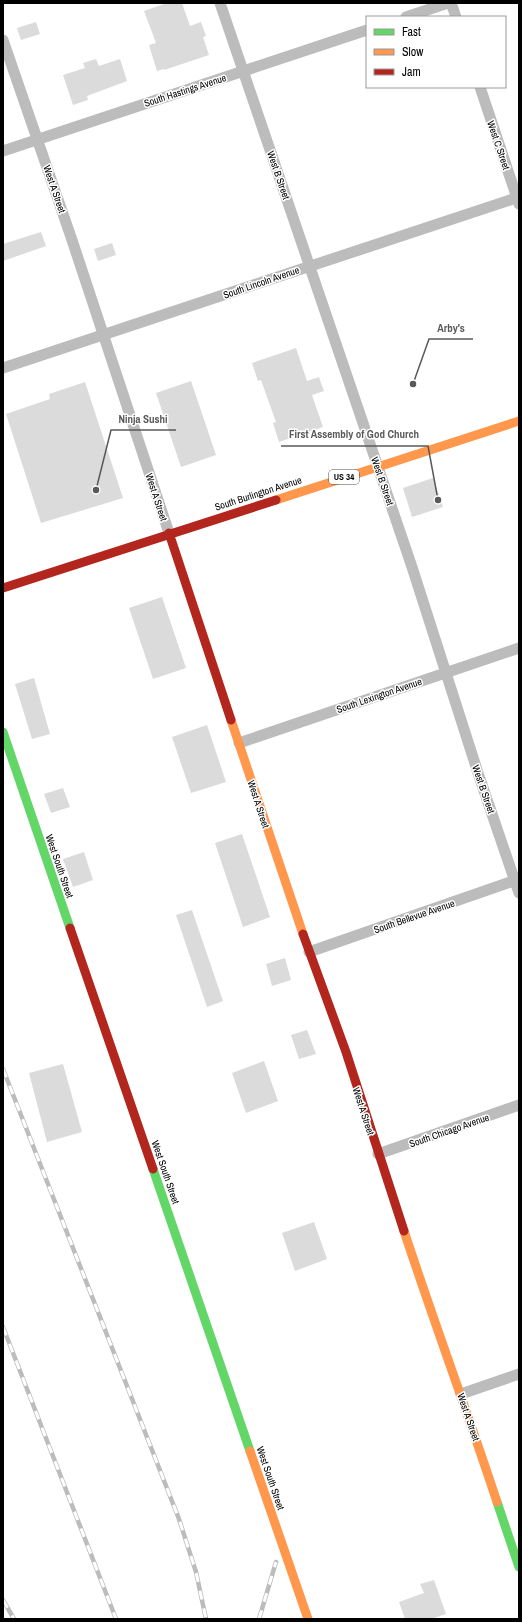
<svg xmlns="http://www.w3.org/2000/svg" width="522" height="1622" font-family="'Archivo Narrow',sans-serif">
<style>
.building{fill:#dbdbdb}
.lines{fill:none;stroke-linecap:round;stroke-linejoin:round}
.street{stroke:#bcbcbc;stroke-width:11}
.fast{stroke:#63d668;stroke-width:9}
.slow{stroke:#ff974d;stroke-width:9}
.jam{stroke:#b3261e;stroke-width:9}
.rail-casing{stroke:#bcbcbc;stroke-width:4.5}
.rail{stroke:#fff;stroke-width:3;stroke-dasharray:9;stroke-linecap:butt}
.labels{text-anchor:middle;stroke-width:3;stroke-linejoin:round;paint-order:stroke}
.shield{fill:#fff;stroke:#4c4c4c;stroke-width:1}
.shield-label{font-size:9px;font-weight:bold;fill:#000}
.street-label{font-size:10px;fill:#000;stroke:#fff}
.leader{fill:none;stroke:#595959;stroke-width:1.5}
.callout-dot{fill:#595959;stroke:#fff;stroke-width:1.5}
.callout-label{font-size:11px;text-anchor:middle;font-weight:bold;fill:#595959;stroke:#fff;stroke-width:3;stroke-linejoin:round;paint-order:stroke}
</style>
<rect width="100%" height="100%" fill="#fff"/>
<path class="building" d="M 167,3 L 182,3 L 190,26 L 201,22 L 206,36 L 203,37 L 209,55 L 164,70 L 164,69 L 157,71 L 149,45 L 156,43 L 144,11 Z
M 36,22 L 40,34 L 21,40 L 17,28 Z
M 96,59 L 99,66 L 120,59 L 127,81 L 87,96 L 88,100 L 73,105 L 63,75 L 85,68 L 83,63 Z
M 41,232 L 46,246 L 3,261 L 3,244 Z
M 112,243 L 116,255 L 98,261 L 94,249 Z
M 296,348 L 307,381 L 319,377 L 324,391 L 312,395 L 323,427 L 279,442 L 273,423 L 276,422 L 261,380 L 258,381 L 252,363 Z
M 191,381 L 216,455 L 181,467 L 156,393 Z
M 85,382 L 123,498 L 41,523 L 6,414 L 50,399 L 49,394 Z
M 433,478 L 443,507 L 412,517 L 403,488 Z
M 162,597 L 186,668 L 153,679 L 129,608 Z
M 34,678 L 50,734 L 32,739 L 15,684 Z
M 207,725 L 226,782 L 191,793 L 172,737 Z
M 63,788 L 70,807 L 51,813 L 44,794 Z
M 242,834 L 270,917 L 243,927 L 215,843 Z
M 84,852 L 93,880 L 73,887 L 63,859 Z
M 192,910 L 223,1001 L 207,1007 L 176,915 Z
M 285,958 L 291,980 L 272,986 L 266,964 Z
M 307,1030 L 316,1054 L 299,1059 L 291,1035 Z
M 264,1061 L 278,1101 L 246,1113 L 232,1073 Z
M 63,1064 L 82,1132 L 47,1142 L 29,1073 Z
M 314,1222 L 327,1259 L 295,1271 L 282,1233 Z
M 434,1580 L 446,1614 L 431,1619 L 405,1619 L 399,1602 L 424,1593 L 420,1584 Z"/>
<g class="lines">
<path class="street" d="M 220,3 L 412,567 L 479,776 L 519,893
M 451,3 L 456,17
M 406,17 L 448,3
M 3,40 L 72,240 L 169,533
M 480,87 L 519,204
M 3,151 L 367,30
M 3,368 L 519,197
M 239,743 L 519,648
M 309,952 L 519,879
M 378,1154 L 519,1105
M 461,1394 L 519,1374"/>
<path class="fast" d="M 3,732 L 70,928
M 153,1169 L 250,1451
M 497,1502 L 519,1567"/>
<path class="slow" d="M 276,500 L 519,421
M 231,720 L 303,934
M 404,1231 C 434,1322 467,1411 497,1502
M 250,1451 L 308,1619"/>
<path class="jam" d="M 169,533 L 231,720
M 3,588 L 276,500
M 70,928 L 153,1169
M 303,934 L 346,1052 L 404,1231"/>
<g class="rail-casing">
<path id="rail" d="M 3,1069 L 179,1519 L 196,1572 L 206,1619
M 3,1327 L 116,1619
M 3,1600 L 14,1619
M 259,1619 L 276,1562"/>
</g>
<use href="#rail" class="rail"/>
</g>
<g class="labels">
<rect class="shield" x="329" y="470" width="30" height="14" rx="3"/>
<g class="shield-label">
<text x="344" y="480">US 34</text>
</g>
<g class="street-label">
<text transform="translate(185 90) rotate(-18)" y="4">South Hastings Avenue</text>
<text transform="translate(499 145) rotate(71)" y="4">West C Street</text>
<text transform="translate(279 175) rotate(71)" y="4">West B Street</text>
<text transform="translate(55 189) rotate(71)" y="4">West A Street</text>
<text transform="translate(261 282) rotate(-19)" y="4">South Lincoln Avenue</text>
<text transform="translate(383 481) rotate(71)" y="4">West B Street</text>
<text transform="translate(258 493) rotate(-18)" y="4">South Burlington Avenue</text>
<text transform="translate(157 497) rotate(72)" y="4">West A Street</text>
<text transform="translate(379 695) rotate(-19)" y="4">South Lexington Avenue</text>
<text transform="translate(484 789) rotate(71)" y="4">West B Street</text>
<text transform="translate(259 804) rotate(72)" y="4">West A Street</text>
<text transform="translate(60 866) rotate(71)" y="4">West South Street</text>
<text transform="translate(414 916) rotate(-19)" y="4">South Bellevue Avenue</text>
<text transform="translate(364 1111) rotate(72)" y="4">West A Street</text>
<text transform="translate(449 1130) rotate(-19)" y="4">South Chicago Avenue</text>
<text transform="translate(166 1172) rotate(71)" y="4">West South Street</text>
<text transform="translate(469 1417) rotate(71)" y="4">West A Street</text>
<text transform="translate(271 1478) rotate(71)" y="4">West South Street</text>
</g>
</g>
<path class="leader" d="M413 384L429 339H473M96 490L111 430H176M438 500L428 446H281"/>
<g class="callout-dot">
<circle cx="413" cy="384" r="4"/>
<circle cx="96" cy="490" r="4"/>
<circle cx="438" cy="500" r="4"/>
</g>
<g class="callout-label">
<text x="451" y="332">Arby's</text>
<text x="143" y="423">Ninja Sushi</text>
<text x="354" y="438">First Assembly of God Church</text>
</g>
<rect width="522" height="1622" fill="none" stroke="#000000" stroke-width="8"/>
<rect x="366" y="16" width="140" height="72" fill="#ffffff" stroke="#999999"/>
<rect x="374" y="29" width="20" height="6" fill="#63d668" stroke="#999999"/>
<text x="402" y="36" font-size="12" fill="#000000">Fast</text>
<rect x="374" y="49" width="20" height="6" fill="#ff974d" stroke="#999999"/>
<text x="402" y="56" font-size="12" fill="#000000">Slow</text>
<rect x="374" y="69" width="20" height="6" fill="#b3261e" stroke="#999999"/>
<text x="402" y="76" font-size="12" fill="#000000">Jam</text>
</svg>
